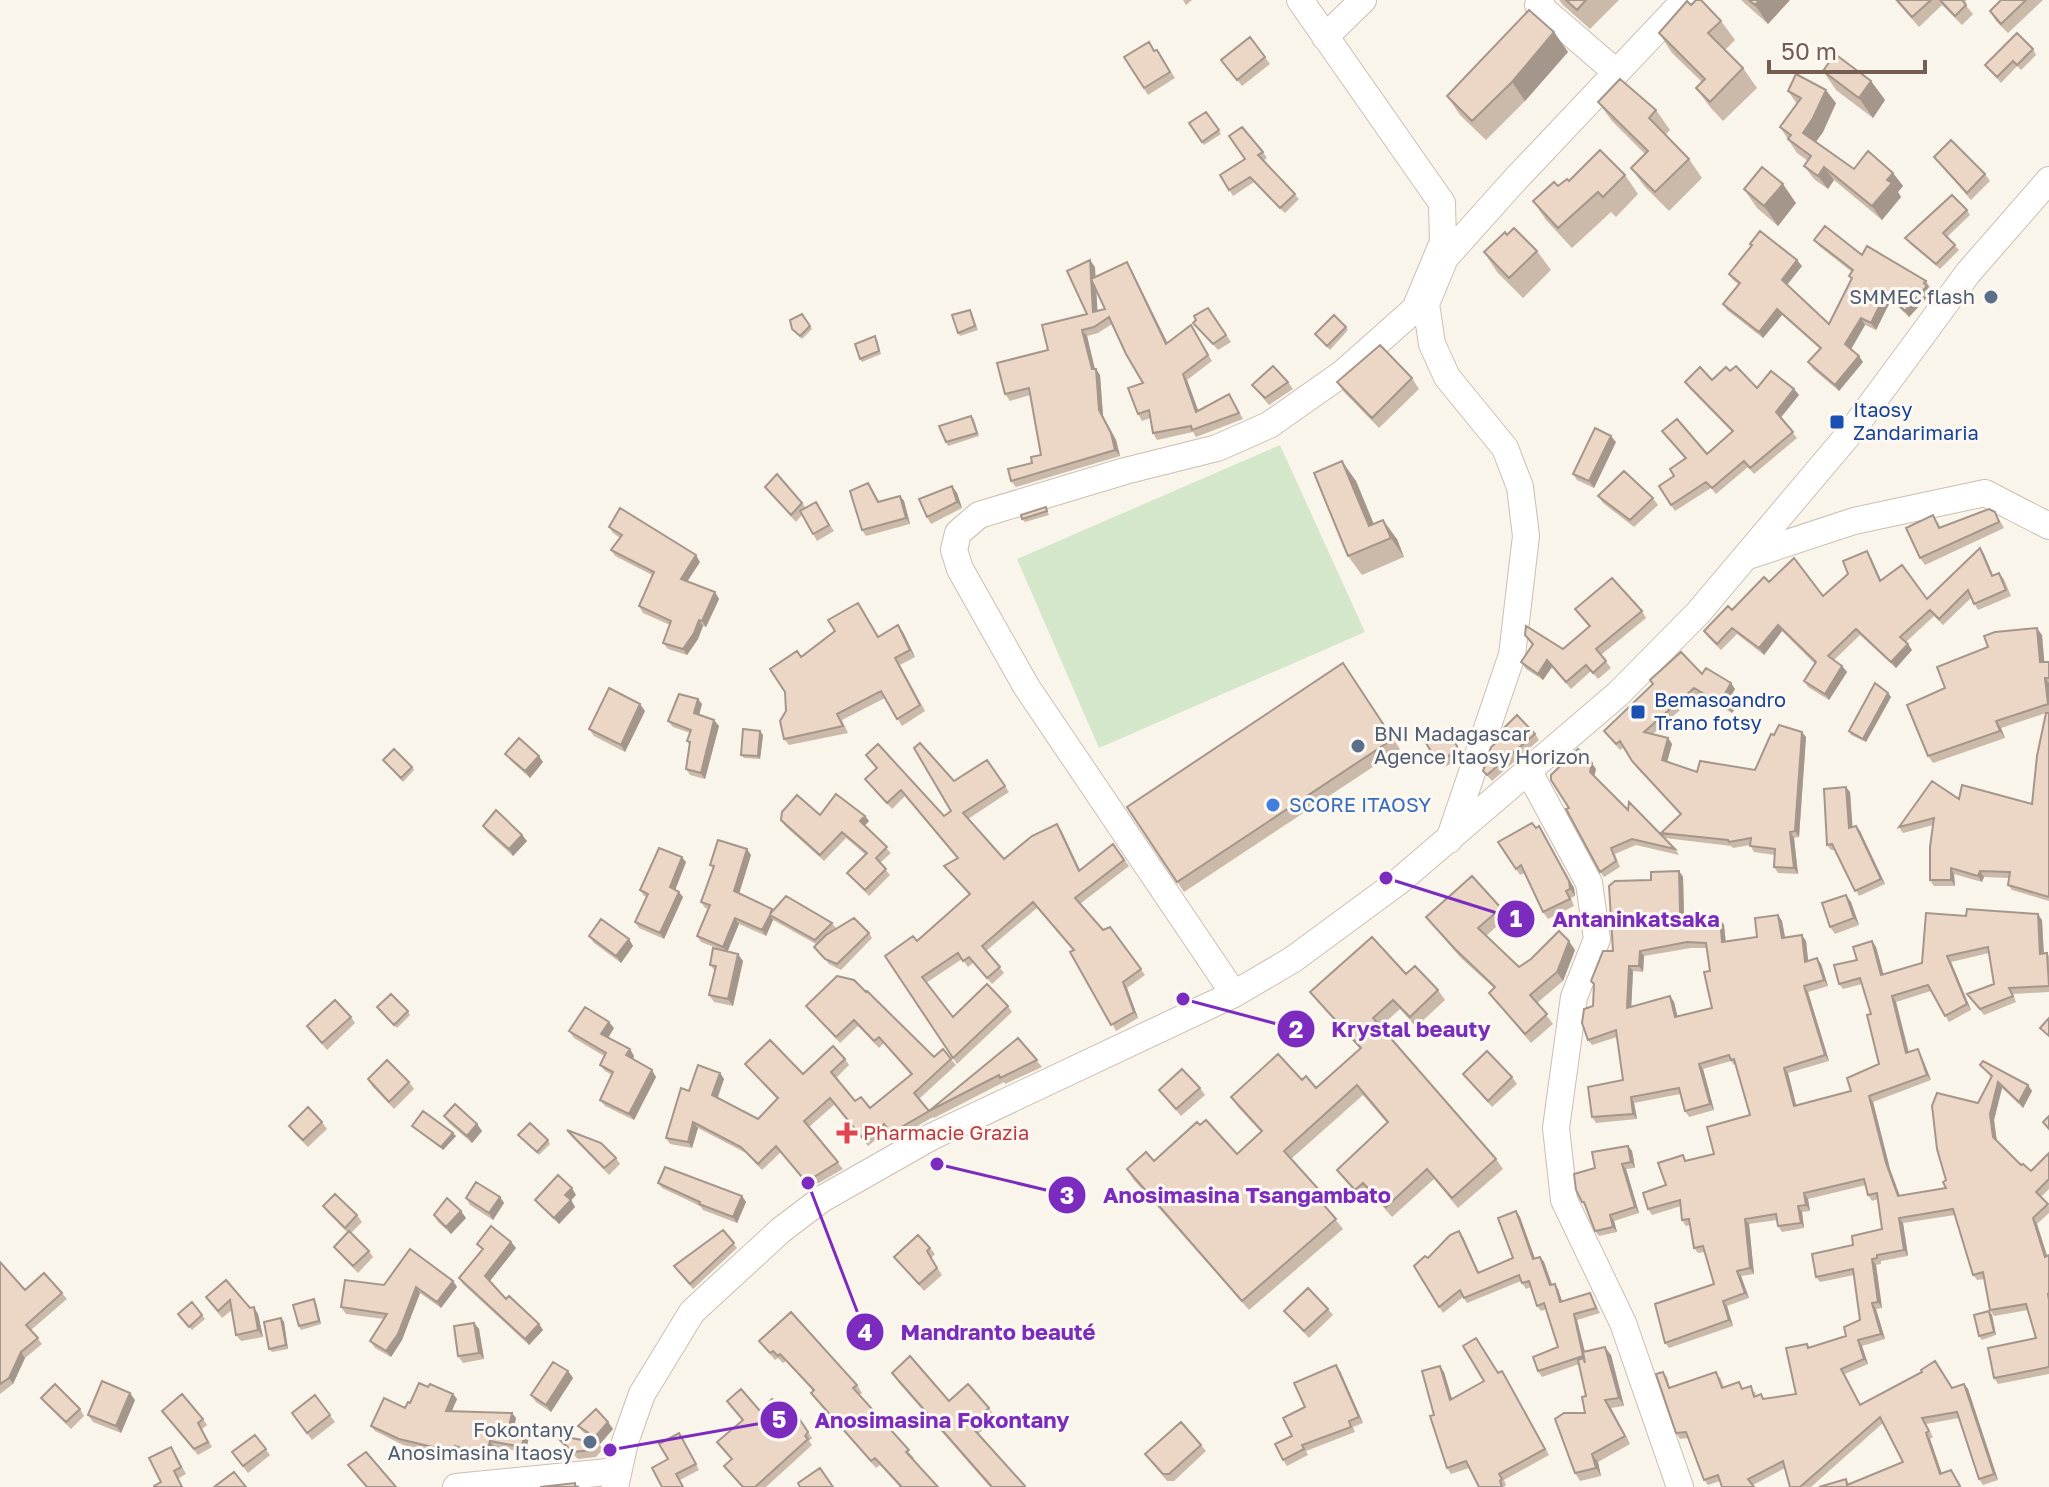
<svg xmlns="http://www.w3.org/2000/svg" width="2049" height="1487" font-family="'Golos Text',sans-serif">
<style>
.green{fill:#d5e7cb}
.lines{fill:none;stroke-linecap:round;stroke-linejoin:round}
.minor-casing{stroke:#ccbeb2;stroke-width:28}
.minor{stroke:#fff;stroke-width:26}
.wall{fill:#cbb9aa;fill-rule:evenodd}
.shaded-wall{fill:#a5968b}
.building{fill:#ecd7c6;stroke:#a5968b;stroke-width:2;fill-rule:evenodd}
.service-dot{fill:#5c6f8a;stroke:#fdf9f2;stroke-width:3}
.transit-dot{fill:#1a4fb4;stroke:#fdf9f2;stroke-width:3}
.shop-dot{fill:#3f7fe0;stroke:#fdf9f2;stroke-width:3}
.health-dot{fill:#e0444e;stroke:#fdf9f2;stroke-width:3}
.labels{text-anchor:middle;stroke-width:6;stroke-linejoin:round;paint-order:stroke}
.service-label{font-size:20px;fill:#4e5e75;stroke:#fdf9f2;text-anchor:end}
.transit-label{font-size:20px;fill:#164399;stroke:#fdf9f2;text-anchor:start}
.shop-label{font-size:20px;fill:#366cbe;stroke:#fdf9f2;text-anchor:start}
.health-label{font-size:20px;fill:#be3a42;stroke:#fdf9f2;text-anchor:start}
.leader{fill:none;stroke:#7b2cbf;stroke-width:3}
.callout-dot{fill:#7b2cbf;stroke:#fdf9f2;stroke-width:3}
.mark-label{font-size:24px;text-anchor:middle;font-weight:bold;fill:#fff}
.callout-label{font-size:22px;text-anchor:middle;font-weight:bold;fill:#7b2cbf;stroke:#fdf9f2;stroke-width:6;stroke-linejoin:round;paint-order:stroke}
</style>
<rect width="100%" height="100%" fill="#faf5eb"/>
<path class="green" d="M 1280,445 L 1365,632 L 1099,748 L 1017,559 Z"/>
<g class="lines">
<g class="minor-casing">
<path id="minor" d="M 1541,0 L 1538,5 L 1616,72
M 1325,37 L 1363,0
M 1745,557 L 1854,521 L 1985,493 L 2049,526
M 1529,772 L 1589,883 L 1597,939 L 1574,997 L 1556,1128 L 1564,1200 L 1623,1323 L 1680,1487
M 1449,840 L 1512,655 L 1526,536 L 1520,487 L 1505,448 L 1447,377 L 1432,344 L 1426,304 L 1445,258 L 1513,182 L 1685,0
M 1234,994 L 1026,686 L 960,569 L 954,550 L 958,533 L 979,515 L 1125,471 L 1217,448 L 1269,425 L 1343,373 L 1415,309 L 1443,242 L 1442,203 L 1300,0
M 456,1487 L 618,1471
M 615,1487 L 625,1442 L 642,1394 L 692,1312 L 781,1230 L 822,1199 L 931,1137 L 1234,994 L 1292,960 L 1398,882 L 1618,694 L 1698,613 L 1850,433 L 1968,273 L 2049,180"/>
</g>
<use href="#minor" class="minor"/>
</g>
<path class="wall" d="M 1183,0 L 1192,0 L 1186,5 Z
M 1559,0 L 1619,0 L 1590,29 L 1563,5 Z
M 1741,0 L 1790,0 L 1768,24 Z
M 1895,0 L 1967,0 L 1964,3 L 1973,14 L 1962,25 L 1942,5 L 1919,27 Z
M 2001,0 L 2043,0 L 2008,33 L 1996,21 L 1990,11 Z
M 1691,5 L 1721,21 L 1735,40 L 1725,50 L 1743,68 L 1757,88 L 1723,121 L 1710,107 L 1696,88 L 1702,82 L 1672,53 L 1659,33 Z
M 1554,32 L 1568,52 L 1525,101 L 1486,140 L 1460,115 L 1447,96 Z
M 1250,37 L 1270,64 L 1242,86 L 1221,60 Z
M 2033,49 L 2036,55 L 2021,70 L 2017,66 L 2001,83 L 1985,65 Z
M 1157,50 L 1175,78 L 1148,95 L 1124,57 Z
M 1823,71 L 1871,81 L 1885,100 L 1873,118 L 1836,90 Z
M 1788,91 L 1836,103 L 1823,132 L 1816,141 L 1854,169 L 1893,173 L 1903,186 L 1898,192 L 1901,197 L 1882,220 L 1834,180 L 1828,189 L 1814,179 L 1804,166 L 1808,161 L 1797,153 L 1780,127 L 1797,104 Z
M 1598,102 L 1656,110 L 1670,130 L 1665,135 L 1689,159 L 1702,178 L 1669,211 L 1645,187 L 1631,168 L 1645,154 L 1612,121 Z
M 1206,112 L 1221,134 L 1204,145 L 1189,123 Z
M 1263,152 L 1267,158 L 1263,161 L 1299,199 L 1285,213 L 1254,182 L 1233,196 L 1220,175 Z
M 1934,157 L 1985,174 L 1990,181 L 1971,200 Z
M 1625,175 L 1638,194 L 1616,217 L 1611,212 L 1572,248 L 1546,220 L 1533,201 L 1558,186 Z
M 1744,189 L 1796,203 L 1778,226 L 1757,208 Z
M 1967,210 L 1970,215 L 1947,237 L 1959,250 L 1940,269 L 1909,243 L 1905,238 Z
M 1507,235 L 1537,251 L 1551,270 L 1523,298 L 1497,272 L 1484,252 Z
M 1814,240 L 1862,255 L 1926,281 L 1930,287 L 1929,289 L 1931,293 L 1909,317 L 1891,300 L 1876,330 L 1865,325 L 1851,349 L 1863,362 L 1839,391 L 1813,369 L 1808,362 L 1820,349 L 1782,315 L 1763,338 L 1727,310 L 1723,304 L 1738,284 L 1733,280 L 1729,274 L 1751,246 L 1750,244 L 1802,266 L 1787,285 L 1829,324 L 1851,279 L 1849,276 L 1852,272 L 1819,246 Z
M 1095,267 L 1095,277 L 1131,269 L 1167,343 L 1191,325 L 1212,361 L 1187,380 L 1198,411 L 1233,401 L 1243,419 L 1196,437 L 1193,432 L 1157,440 L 1153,433 L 1150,418 L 1142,421 L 1138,414 L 1143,383 L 1112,324 L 1098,333 L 1087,336 L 1095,369 L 1100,375 L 1103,416 L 1116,440 L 1120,456 L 1016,487 L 1011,481 L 1041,455 L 1030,395 L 1010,401 L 1005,394 L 1087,314 ZM 1096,289 L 1105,309 L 1097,311 Z
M 1208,308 L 1231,342 L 1218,350 L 1193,323 Z
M 970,310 L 972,313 L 978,330 L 960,336 L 958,333 Z
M 802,314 L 812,329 L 802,339 L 792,329 Z
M 1346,327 L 1348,330 L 1330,350 L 1315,334 Z
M 877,339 L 881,354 L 862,362 L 860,359 Z
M 1730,371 L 1757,388 L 1794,389 L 1799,395 L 1781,418 L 1797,438 L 1754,474 L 1748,467 L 1716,494 L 1711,488 L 1675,511 L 1671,505 L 1674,476 L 1685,459 L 1662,431 L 1707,454 L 1732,432 L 1689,388 L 1685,382 L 1712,380 Z
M 1412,378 L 1419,389 L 1379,428 L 1344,392 L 1337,382 Z
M 1288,382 L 1293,389 L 1269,405 L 1252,385 Z
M 971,416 L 974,419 L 979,436 L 948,446 L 946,442 Z
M 1616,442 L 1594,488 L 1577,480 L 1573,474 Z
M 1356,481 L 1374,524 L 1397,539 L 1404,557 L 1362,575 L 1348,556 Z
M 868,483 L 879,501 L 900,496 L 904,501 L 910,524 L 866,536 L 862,530 Z
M 952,486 L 957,493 L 962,508 L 931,524 L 927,517 Z
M 765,487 L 802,503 L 806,508 L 820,509 L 834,531 L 817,541 L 802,515 L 796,522 Z
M 1598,496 L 1653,498 L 1658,505 L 1634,527 L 1603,503 Z
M 1046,507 L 1049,515 L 1025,522 L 1022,519 Z
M 1995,512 L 2004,528 L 1925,565 L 1920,558 L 1938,522 L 1940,528 Z
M 609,527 L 700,562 L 687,581 L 715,592 L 719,599 L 706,627 L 703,626 L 698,639 L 687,655 L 668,649 L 663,643 L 670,625 L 643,613 L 639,606 L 652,575 L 615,556 L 611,550 L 620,538 L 613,533 Z
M 1980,548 L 1984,554 L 1993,576 L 1999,573 L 2004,579 L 2011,596 L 1978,610 L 1971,598 L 1943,625 L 1934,616 L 1906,642 L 1912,650 L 1896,668 L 1860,635 L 1834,660 L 1842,666 L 1847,672 L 1829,700 L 1808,687 L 1804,681 L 1815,664 L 1782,631 L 1764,655 L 1737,634 L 1721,650 L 1708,637 L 1704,631 L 1769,582 L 1823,596 L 1871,558 L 1881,580 L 1927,599 Z
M 862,609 L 878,636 L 903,632 L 915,657 L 900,665 L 925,711 L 902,726 L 885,698 L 842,720 L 848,733 L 789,745 L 784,739 L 786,711 L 801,657 Z
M 1575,609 L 1642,611 L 1646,618 L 1601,655 L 1611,668 L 1598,679 L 1591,671 L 1571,689 L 1552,667 L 1543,680 L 1526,669 L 1521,662 L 1532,645 L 1525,635 L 1563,649 L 1589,627 Z
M 2042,635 L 2044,662 L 2049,662 L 2049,712 L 2047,713 L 2049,713 L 2049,901 L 2012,890 L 2008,885 L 2009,878 L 1984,877 L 1982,882 L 1954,874 L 1955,886 L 1934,886 L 1930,880 L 1933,825 L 1903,833 L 1899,827 L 1959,799 L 2032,804 L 2046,713 L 2001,728 L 2005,738 L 1933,763 L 1928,756 L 1945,688 Z
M 1343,663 L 1400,749 L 1184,892 L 1127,807 Z
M 1702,674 L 1731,683 L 1735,689 L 1728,702 L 1734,710 L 1732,713 L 1698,694 L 1653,734 L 1668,738 L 1672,744 L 1667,762 L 1697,772 L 1755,770 L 1774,735 L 1806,737 L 1799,837 L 1794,838 L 1798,874 L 1778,873 L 1774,867 L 1775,855 L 1754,852 L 1750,845 L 1733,848 L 1731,846 L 1665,838 L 1661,833 L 1680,814 L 1636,767 L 1624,747 L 1620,750 L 1604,731 Z
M 1888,693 L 1891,697 L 1866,742 L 1851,735 L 1849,731 Z
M 702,704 L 699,715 L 719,726 L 705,779 L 690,775 L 686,769 L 689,744 L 687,741 L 690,733 L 673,727 L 668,721 Z
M 645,711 L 625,752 L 594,736 L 589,729 Z
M 1446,730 L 1462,753 L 1460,757 L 1447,766 L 1444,762 L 1440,764 L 1426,743 Z
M 1501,731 L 1535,734 L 1539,740 L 1492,781 L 1483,771 L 1504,736 Z
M 763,735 L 760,759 L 744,758 L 741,755 Z
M 505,754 L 543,762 L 530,778 L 510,760 Z
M 866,755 L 944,816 L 951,811 L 954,781 L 987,760 L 1009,792 L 968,819 L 1004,859 L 1061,830 L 1080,870 L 1113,844 L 1129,866 L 1080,904 L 1103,930 L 1110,927 L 1145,975 L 1127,988 L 1138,1018 L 1116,1031 L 1074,950 L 1037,908 L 986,951 L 1004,973 L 992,984 L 973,963 L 968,967 L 962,959 L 926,983 L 953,1017 L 1008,1006 L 1012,1012 L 957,1064 L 885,956 L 917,941 L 969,894 L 944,866 L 957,858 L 905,796 L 892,809 L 870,785 L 865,779 L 877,768 Z
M 383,760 L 412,767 L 414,770 L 403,782 Z
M 1596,769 L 1594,776 L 1628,810 L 1675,849 L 1679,855 L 1636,845 L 1615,854 L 1620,867 L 1604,877 L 1600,872 L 1569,808 Z
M 1850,792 L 1852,827 L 1856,826 L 1860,831 L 1885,884 L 1859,896 L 1835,850 L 1831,850 L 1827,845 Z
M 820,815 L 865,816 L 869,821 L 865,826 L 891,853 L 880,863 L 890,875 L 869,896 L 847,873 L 866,855 L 846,838 L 824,861 L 785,826 L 781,820 Z
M 483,826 L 522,835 L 527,841 L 513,856 L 487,832 Z
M 1536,828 L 1543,832 L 1574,888 L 1575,896 L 1571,898 L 1574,906 L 1548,919 L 1543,912 L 1524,873 L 1520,875 L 1498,842 Z
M 751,855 L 739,894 L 773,910 L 832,923 L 836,928 L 869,933 L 872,938 L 841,970 L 829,964 L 814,947 L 816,944 L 773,920 L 766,936 L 739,924 L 727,951 L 743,961 L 733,1006 L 714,1002 L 709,995 L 715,971 L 710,965 L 719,949 L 701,942 L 697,936 L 709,909 L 705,908 L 701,902 L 713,869 L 710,865 Z
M 686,862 L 675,890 L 683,897 L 664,939 L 639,928 L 635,922 L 647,897 L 644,896 L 640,890 Z
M 1679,871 L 1683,877 L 1684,914 L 1686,918 L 1720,919 L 1724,925 L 1726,941 L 1757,937 L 1778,915 L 1782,921 L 1785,937 L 1806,941 L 1808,961 L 1817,958 L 1821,964 L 1828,986 L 1808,992 L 1829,1061 L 1788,1073 L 1796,1106 L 1851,1091 L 1879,1064 L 1871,1014 L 1862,984 L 1843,989 L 1839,984 L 1872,941 L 1876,947 L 1884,975 L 1922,963 L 1966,916 L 2042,920 L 2044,953 L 2047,953 L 2049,956 L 2049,992 L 2013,994 L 2016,1002 L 1984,1015 L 1967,994 L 1994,984 L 1989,953 L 1951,962 L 1971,1010 L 1949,1022 L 1931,991 L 1896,1002 L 1909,1052 L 1921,1055 L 1931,1080 L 1873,1102 L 1890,1169 L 1900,1196 L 1946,1188 L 1946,1180 L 1978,1103 L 1991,1077 L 1980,1065 L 2028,1085 L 2032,1091 L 2023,1108 L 2002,1088 L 1994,1120 L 1997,1141 L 2021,1165 L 2031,1171 L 2049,1153 L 2049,1189 L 2041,1197 L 2049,1206 L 2049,1213 L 2037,1224 L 2047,1256 L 2049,1255 L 2049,1374 L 1998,1384 L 1994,1378 L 2036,1338 L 2028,1310 L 1994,1316 L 1990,1310 L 1985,1279 L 1977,1280 L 1973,1275 L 1955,1215 L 1903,1223 L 1908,1256 L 1881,1261 L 1881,1264 L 1876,1265 L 1882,1308 L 1876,1309 L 1885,1339 L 1862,1346 L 1868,1364 L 1845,1374 L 1860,1404 L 1953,1388 L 1964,1384 L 1968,1389 L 1998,1480 L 1983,1485 L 1979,1479 L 1959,1418 L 1926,1424 L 1933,1437 L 1930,1439 L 1942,1474 L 1951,1470 L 1961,1487 L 1819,1487 L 1846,1479 L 1849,1484 L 1903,1462 L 1883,1423 L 1811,1487 L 1790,1487 L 1785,1468 L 1753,1485 L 1720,1481 L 1708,1485 L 1704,1480 L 1688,1438 L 1680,1439 L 1676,1433 L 1663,1372 L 1667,1377 L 1670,1388 L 1720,1377 L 1724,1387 L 1744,1388 L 1755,1392 L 1756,1396 L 1765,1399 L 1796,1394 L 1807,1344 L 1810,1348 L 1846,1336 L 1860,1320 L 1854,1275 L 1820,1282 L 1816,1277 L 1853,1245 L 1882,1229 L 1878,1199 L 1872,1201 L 1868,1195 L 1866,1185 L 1808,1199 L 1810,1211 L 1802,1212 L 1804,1228 L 1782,1232 L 1778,1226 L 1777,1220 L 1749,1224 L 1754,1274 L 1741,1276 L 1749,1298 L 1727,1306 L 1733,1326 L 1669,1348 L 1665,1343 L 1714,1284 L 1704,1252 L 1698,1253 L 1694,1248 L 1690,1225 L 1686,1226 L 1682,1220 L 1681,1206 L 1652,1215 L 1648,1209 L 1666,1185 L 1687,1160 L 1714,1154 L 1750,1115 L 1736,1065 L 1734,1065 L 1731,1061 L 1703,1069 L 1714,1110 L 1689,1117 L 1685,1111 L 1680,1094 L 1634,1103 L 1637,1119 L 1596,1123 L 1592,1117 L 1623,1080 L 1617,1037 L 1592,1045 L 1588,1040 L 1593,1006 L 1594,986 L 1591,981 L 1613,951 L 1651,880 ZM 1691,948 L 1707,948 L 1710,971 L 1712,1008 L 1677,1016 L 1674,1002 L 1670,996 L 1631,1007 L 1633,971 L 1643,972 L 1644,956 Z
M 1846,895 L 1851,902 L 1859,925 L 1835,934 L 1830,927 Z
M 1501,908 L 1507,917 L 1486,936 L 1519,967 L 1575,950 L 1563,981 L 1537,1003 L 1553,1024 L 1531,1043 L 1489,993 L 1494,988 L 1461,958 L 1433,926 L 1426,917 Z
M 589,936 L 629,939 L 633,946 L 621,963 L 594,943 Z
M 1406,974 L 1438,990 L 1445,1000 L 1416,1027 L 1400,1009 L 1381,1026 L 1496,1159 L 1503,1169 L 1458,1208 L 1434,1179 L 1392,1217 L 1370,1192 L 1362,1199 L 1344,1179 L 1337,1170 L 1387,1123 L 1363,1095 L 1291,1159 L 1320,1191 L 1326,1201 L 1323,1204 L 1343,1229 L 1249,1310 L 1133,1179 L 1127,1169 L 1154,1161 L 1200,1125 L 1237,1154 L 1261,1132 L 1238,1107 L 1231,1097 L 1302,1080 L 1316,1088 L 1360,1049 L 1317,1001 L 1310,992 Z
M 866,992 L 934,1057 L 951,1059 L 956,1065 L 919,1099 L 930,1111 L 1018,1038 L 1042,1067 L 1005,1084 L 1004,1082 L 934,1118 L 933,1117 L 895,1139 L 888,1130 L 868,1146 L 835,1104 L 809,1127 L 843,1169 L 810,1188 L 781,1152 L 762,1170 L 746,1153 L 698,1128 L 692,1148 L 670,1144 L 666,1138 L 689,1091 L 720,1073 L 724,1079 L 718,1098 L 758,1119 L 777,1099 L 745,1064 L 803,1074 L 845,1059 L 849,1065 L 836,1078 L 855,1101 L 870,1108 L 911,1075 L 884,1043 L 879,1048 L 858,1026 L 840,1043 L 806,1006 Z
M 377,1007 L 408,1011 L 410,1015 L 397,1028 Z
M 351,1017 L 355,1023 L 327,1050 L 307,1026 Z
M 614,1028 L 608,1038 L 630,1049 L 634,1056 L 633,1059 L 656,1077 L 634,1120 L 605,1106 L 600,1100 L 612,1075 L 605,1071 L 600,1065 L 604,1056 L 574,1038 L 569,1031 Z
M 1463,1074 L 1512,1077 L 1517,1084 L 1492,1107 Z
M 368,1079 L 409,1082 L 414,1089 L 394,1109 L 372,1086 Z
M 1200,1088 L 1205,1095 L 1181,1116 L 1159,1090 Z
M 444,1116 L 477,1124 L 482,1131 L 472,1143 L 449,1123 Z
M 322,1122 L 327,1129 L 308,1147 L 294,1133 L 289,1126 Z
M 412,1126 L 456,1136 L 443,1150 L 415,1129 Z
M 567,1130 L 616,1158 L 620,1164 L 609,1175 L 572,1137 Z
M 518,1135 L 548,1140 L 550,1144 L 539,1155 Z
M 1628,1146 L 1632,1151 L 1635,1168 L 1626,1169 L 1639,1213 L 1614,1221 L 1617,1232 L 1599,1236 L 1595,1231 L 1586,1208 L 1582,1202 L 1595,1168 Z
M 658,1183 L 742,1196 L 746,1202 L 737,1223 L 703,1210 L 700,1206 L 662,1188 Z
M 576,1195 L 571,1200 L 575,1207 L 559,1224 L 540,1206 L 535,1200 Z
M 500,1197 L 504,1203 L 493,1220 L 470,1205 L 466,1198 Z
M 323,1206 L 357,1215 L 362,1222 L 351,1233 L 369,1251 L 373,1257 L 358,1273 L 339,1253 L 334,1247 L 348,1233 L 328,1213 Z
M 1516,1211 L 1520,1217 L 1535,1258 L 1540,1257 L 1544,1262 L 1552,1284 L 1558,1289 L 1562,1301 L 1590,1293 L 1600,1313 L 1577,1320 L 1585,1352 L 1611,1355 L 1624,1406 L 1611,1408 L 1630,1444 L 1598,1462 L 1601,1476 L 1580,1481 L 1575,1473 L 1585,1413 L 1586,1396 L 1579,1364 L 1542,1377 L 1538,1371 L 1558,1347 L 1546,1309 L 1541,1311 L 1537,1306 L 1531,1287 L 1526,1289 L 1521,1281 L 1467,1303 L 1463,1297 L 1443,1313 L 1414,1266 L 1463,1237 L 1479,1272 L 1513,1258 Z
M 434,1215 L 466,1218 L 451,1234 L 438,1222 Z
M 723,1230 L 737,1248 L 693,1289 L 674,1266 Z
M 511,1242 L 516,1248 L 490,1281 L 506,1299 L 539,1324 L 543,1330 L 529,1345 L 463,1284 L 459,1278 L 482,1250 L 477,1244 Z
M 930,1248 L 935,1254 L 931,1258 L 942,1275 L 924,1291 L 894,1257 Z
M 0,1262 L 25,1290 L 62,1293 L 67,1299 L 31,1330 L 42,1344 L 25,1358 L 13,1384 L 0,1394 Z
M 226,1280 L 250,1308 L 258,1314 L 263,1337 L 241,1341 L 236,1335 L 232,1310 L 222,1318 L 206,1297 Z
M 453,1281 L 457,1287 L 441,1308 L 420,1293 L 402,1340 L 391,1357 L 375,1348 L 370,1341 L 384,1319 L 346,1314 L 341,1307 L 384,1285 Z
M 192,1302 L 205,1319 L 192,1330 L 178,1314 Z
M 316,1303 L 321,1324 L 301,1330 L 299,1326 Z
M 1328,1309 L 1333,1315 L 1309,1338 L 1284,1311 Z
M 1989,1311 L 1992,1315 L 1996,1335 L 1982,1340 L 1979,1336 Z
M 281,1318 L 284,1322 L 288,1349 L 272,1352 L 269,1349 Z
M 474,1323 L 479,1329 L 484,1359 L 463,1363 L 458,1356 Z
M 759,1341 L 857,1385 L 862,1393 L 859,1395 L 914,1458 L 900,1487 L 880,1465 L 876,1468 L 816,1400 L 811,1393 L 813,1391 L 786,1361 L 783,1363 L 778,1358 L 775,1360 Z
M 568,1371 L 573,1378 L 551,1412 L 536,1402 L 531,1395 Z
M 1340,1371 L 1363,1423 L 1353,1427 L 1355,1432 L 1306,1451 L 1308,1455 L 1287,1466 L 1283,1460 L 1292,1436 L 1305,1407 Z
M 1444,1372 L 1452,1399 L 1498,1373 L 1506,1377 L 1549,1455 L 1504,1480 L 1506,1485 L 1504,1487 L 1479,1487 L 1469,1468 L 1451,1474 L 1447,1468 L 1434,1415 Z
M 892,1373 L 949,1401 L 989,1408 L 996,1418 L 978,1434 L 1025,1487 L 990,1487 L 899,1383 Z
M 428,1387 L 453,1394 L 457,1399 L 452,1411 L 516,1418 L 514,1428 L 525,1430 L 529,1436 L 526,1452 L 494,1447 L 490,1460 L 459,1452 L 458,1457 L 403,1445 L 375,1431 L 371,1426 L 405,1408 Z
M 315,1395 L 335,1422 L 312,1440 L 292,1413 Z
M 41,1398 L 80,1409 L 84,1416 L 71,1429 L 46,1404 Z
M 135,1400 L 121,1433 L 93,1422 L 88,1415 Z
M 727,1401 L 788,1417 L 794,1411 L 812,1438 L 809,1441 L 812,1445 L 766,1487 L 742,1487 L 724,1466 L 731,1459 L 717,1442 L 743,1420 Z
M 166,1416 L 203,1419 L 207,1425 L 202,1429 L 212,1447 L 198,1455 Z
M 608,1422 L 613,1429 L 600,1444 L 583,1432 L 578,1426 Z
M 255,1435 L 270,1455 L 248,1473 L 232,1452 Z
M 555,1435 L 598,1443 L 603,1449 L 596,1457 L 578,1459 L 560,1442 Z
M 683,1439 L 699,1470 L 680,1480 L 684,1487 L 662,1487 L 668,1459 Z
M 1201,1445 L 1206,1451 L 1174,1481 L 1167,1481 L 1145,1454 Z
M 175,1453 L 186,1474 L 179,1478 L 161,1482 Z"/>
<path class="shaded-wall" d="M 1759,0 L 1790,0 L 1768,24 L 1755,5 Z
M 1554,32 L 1568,52 L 1525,101 L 1512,82 Z
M 1871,81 L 1885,100 L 1873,118 L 1859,98 Z
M 1826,90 L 1836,103 L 1823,132 L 1813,146 L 1803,133 Z
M 1824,167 L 1834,180 L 1828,189 L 1818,176 Z
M 1893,173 L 1903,186 L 1898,192 L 1901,197 L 1882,220 L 1872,206 L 1887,180 Z
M 1783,184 L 1796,203 L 1778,226 L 1764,206 Z
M 1090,260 L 1095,267 L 1098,319 L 1093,312 Z
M 1797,260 L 1802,266 L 1786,286 L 1782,280 Z
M 1127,262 L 1131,269 L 1171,350 L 1166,344 Z
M 1927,286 L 1931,293 L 1909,317 L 1905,311 Z
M 1886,293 L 1891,300 L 1876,330 L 1871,323 Z
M 1777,309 L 1782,315 L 1763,338 L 1759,332 Z
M 1861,318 L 1865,325 L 1850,351 L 1845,344 Z
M 1082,330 L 1087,336 L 1096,374 L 1096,369 L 1100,375 L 1103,416 L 1116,440 L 1120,456 L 1115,450 L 1099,410 L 1092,369 Z
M 1859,356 L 1863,362 L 1839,391 L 1835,385 Z
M 1183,374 L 1187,380 L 1201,418 L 1196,412 Z
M 1794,389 L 1799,395 L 1780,418 L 1776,412 Z
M 1611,436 L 1616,442 L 1594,488 L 1589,481 Z
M 1342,461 L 1356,481 L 1381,542 L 1369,526 Z
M 952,486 L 957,493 L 962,508 L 957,502 Z
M 900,496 L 904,501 L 910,524 L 906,518 Z
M 1383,520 L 1397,539 L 1404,557 L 1391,538 Z
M 1980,548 L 1984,554 L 1996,582 L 1992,576 Z
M 1867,551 L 1871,558 L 1884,587 L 1880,581 Z
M 696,555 L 700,562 L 685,585 L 681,579 Z
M 715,592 L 719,599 L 706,627 L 702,621 Z
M 699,620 L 703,626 L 698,639 L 687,655 L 683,649 Z
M 898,625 L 903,632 L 915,657 L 910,650 Z
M 1778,625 L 1782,631 L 1764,655 L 1759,648 Z
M 2037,628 L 2042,635 L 2045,669 L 2040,662 Z
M 1908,644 L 1912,650 L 1896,668 L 1891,662 Z
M 1547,660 L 1552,667 L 1543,680 L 1538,674 Z
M 1842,666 L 1847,672 L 1829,700 L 1825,694 Z
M 2045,678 L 2049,683 L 2049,706 L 2048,704 Z
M 1731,683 L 1735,689 L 1727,702 L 1723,697 Z
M 1888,693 L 1891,697 L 1866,742 L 1863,739 Z
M 698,699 L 702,704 L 698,719 L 694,713 Z
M 640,704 L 645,711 L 625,752 L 621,745 Z
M 1730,704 L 1734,710 L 1732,713 L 1728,708 Z
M 714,720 L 719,726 L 705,779 L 701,773 Z
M 1996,721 L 2001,728 L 2005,738 L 2000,731 Z
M 760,731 L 763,735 L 760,759 L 758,756 Z
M 1802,732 L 1806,737 L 1799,837 L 1795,831 Z
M 1668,738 L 1672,744 L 1666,766 L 1662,760 Z
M 1457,746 L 1462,753 L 1460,757 L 1456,751 Z
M 539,756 L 543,762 L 530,778 L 525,771 Z
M 1592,763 L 1596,769 L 1594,777 L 1590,772 Z
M 1846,787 L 1850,792 L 1853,833 L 1849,828 Z
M 865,816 L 869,821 L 864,826 L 860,821 Z
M 1057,824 L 1061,830 L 1083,877 L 1079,871 Z
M 1539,826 L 1574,888 L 1575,896 L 1570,889 Z
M 1856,826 L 1860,831 L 1885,884 L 1881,879 Z
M 1790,832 L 1794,838 L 1798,874 L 1794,868 Z
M 522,835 L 527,841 L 513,856 L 509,849 Z
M 747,849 L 751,855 L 738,897 L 734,891 Z
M 682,857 L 686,862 L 674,893 L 670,887 Z
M 1951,868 L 1954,874 L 1955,886 L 1951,880 Z
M 1679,871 L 1683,877 L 1684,914 L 1686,917 L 1686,924 L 1680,912 Z
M 1980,871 L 1984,877 L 1982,882 L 1978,876 Z
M 679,892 L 683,897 L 664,939 L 660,933 Z
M 1846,895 L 1851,902 L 1859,925 L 1854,918 Z
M 2038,914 L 2042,920 L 2044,959 L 2040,954 Z
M 770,915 L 773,920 L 766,936 L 762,930 Z
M 1778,915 L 1782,921 L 1786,943 L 1782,938 Z
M 735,918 L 739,924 L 727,953 L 723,947 Z
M 1720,919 L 1724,925 L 1726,948 L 1722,942 Z
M 1802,935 L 1806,941 L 1809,968 L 1805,962 Z
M 629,939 L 633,946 L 621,963 L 616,956 Z
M 1569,941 L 1575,950 L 1563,981 L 1557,972 Z
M 1872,941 L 1876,947 L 1885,981 L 1881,975 Z
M 1640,951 L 1644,956 L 1643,972 L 1639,966 Z
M 738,954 L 743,961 L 733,1006 L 728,999 Z
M 1947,956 L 1951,962 L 1971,1010 L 1967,1004 Z
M 1817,958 L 1821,964 L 1828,986 L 1824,980 Z
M 1629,966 L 1633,971 L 1631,1014 L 1627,1008 Z
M 1123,982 L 1127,988 L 1138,1018 L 1134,1012 Z
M 1804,986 L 1808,992 L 1829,1061 L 1825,1055 Z
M 1670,996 L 1674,1002 L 1679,1022 L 1675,1017 Z
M 1892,996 L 1896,1002 L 1910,1059 L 1906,1053 Z
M 609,1022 L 614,1028 L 606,1041 L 601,1034 Z
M 630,1049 L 634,1056 L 631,1062 L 626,1055 Z
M 1918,1049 L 1921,1055 L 1931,1080 L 1927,1075 Z
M 1699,1064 L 1703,1069 L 1714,1110 L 1710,1104 Z
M 1784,1068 L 1788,1073 L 1798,1112 L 1794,1106 Z
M 652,1070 L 656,1077 L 634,1120 L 629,1114 Z
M 720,1073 L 724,1079 L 716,1101 L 712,1095 Z
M 1998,1082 L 2002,1088 L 1994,1120 L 1997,1143 L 1993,1137 L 1990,1114 Z
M 2028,1085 L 2032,1091 L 2023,1108 L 2019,1102 Z
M 1869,1096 L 1873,1102 L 1890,1169 L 1902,1202 L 1898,1196 L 1886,1163 Z
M 1631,1097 L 1634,1103 L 1637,1119 L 1633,1114 Z
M 693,1122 L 698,1128 L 692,1148 L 688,1142 Z
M 477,1124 L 482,1131 L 472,1143 L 467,1136 Z
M 453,1133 L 456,1136 L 443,1150 L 441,1147 Z
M 1628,1146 L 1632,1151 L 1635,1168 L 1631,1162 Z
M 1622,1164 L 1626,1169 L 1639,1213 L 1635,1207 Z
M 572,1188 L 576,1195 L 571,1200 L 575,1207 L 559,1224 L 554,1218 L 565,1195 Z
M 1804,1193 L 1808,1199 L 1810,1211 L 1806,1205 Z
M 742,1196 L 746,1202 L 737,1223 L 733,1217 Z
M 500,1197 L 504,1203 L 493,1220 L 489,1213 Z
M 1798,1206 L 1802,1212 L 1804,1228 L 1801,1223 Z
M 461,1211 L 466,1218 L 451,1234 L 446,1227 Z
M 1516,1211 L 1520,1217 L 1537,1265 L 1533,1259 Z
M 1610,1215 L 1614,1221 L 1617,1232 L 1613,1227 Z
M 1899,1218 L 1903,1223 L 1908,1256 L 1904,1250 Z
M 2033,1218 L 2037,1224 L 2049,1262 L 2045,1257 Z
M 1745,1219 L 1749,1224 L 1754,1274 L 1750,1268 Z
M 1459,1231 L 1463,1237 L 1481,1278 L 1478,1273 Z
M 511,1242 L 516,1248 L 489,1282 L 485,1276 Z
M 1540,1257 L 1544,1262 L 1554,1291 L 1550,1285 Z
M 1872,1259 L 1876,1265 L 1882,1308 L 1878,1302 Z
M 1737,1271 L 1741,1276 L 1749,1298 L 1745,1293 Z
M 453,1281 L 457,1287 L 441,1308 L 437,1302 Z
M 1555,1284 L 1558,1289 L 1564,1307 L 1560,1302 Z
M 416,1287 L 420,1293 L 402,1340 L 391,1357 L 386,1351 Z
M 314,1299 L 316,1303 L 321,1324 L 319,1321 Z
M 1723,1301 L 1727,1306 L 1733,1326 L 1729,1320 Z
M 1872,1303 L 1876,1309 L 1885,1339 L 1881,1334 Z
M 254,1307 L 258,1314 L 263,1337 L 258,1330 Z
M 1989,1311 L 1992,1315 L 1996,1335 L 1994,1332 Z
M 1574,1314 L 1577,1320 L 1587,1361 L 1583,1356 Z
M 281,1318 L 284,1322 L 288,1349 L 286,1345 Z
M 474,1323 L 479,1329 L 484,1359 L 479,1353 Z
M 539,1324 L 543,1330 L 529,1345 L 525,1339 Z
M 1858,1340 L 1862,1346 L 1868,1364 L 1864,1359 Z
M 1605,1347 L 1611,1355 L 1624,1406 L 1619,1398 Z
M 21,1352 L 25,1358 L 13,1384 L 9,1378 Z
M 1336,1365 L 1340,1371 L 1363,1423 L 1359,1417 Z
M 1440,1366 L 1444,1372 L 1454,1406 L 1450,1400 Z
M 568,1371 L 573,1378 L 551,1412 L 546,1405 Z
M 1964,1384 L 1968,1389 L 1998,1480 L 1994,1474 Z
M 130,1393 L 135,1400 L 121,1433 L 116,1426 Z
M 453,1394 L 457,1399 L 449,1417 L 446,1411 Z
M 1605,1400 L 1611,1408 L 1630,1444 L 1625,1436 Z
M 512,1413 L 516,1418 L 513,1433 L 509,1427 Z
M 608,1422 L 613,1429 L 600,1444 L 595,1437 Z
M 525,1430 L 529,1436 L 526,1452 L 522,1447 Z
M 1926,1433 L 1930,1439 L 1944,1480 L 1940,1474 Z
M 490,1441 L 494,1447 L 490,1460 L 486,1455 Z
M 455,1446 L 459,1452 L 458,1457 L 454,1452 Z
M 1592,1454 L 1598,1462 L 1601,1476 L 1596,1468 Z"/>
<path class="building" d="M 1566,0 L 1586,0 L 1577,10 Z
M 1696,0 L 1701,0 L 1721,21 L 1708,33 L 1743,68 L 1710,102 L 1696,88 L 1705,79 L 1659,33 L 1687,1 L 1691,5 Z
M 1749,0 L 1759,0 L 1755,5 Z
M 1897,0 L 1931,0 L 1912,17 Z
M 1940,0 L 1962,0 L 1966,5 L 1955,16 Z
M 2001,0 L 2026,0 L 2001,24 L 1990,11 Z
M 1529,10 L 1554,32 L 1512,82 L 1472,121 L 1447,96 Z
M 2017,33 L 2033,49 L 2017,65 L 2013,61 L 1997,77 L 1985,65 Z
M 1250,37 L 1265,57 L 1237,80 L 1221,60 Z
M 1149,42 L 1154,51 L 1157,50 L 1170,72 L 1144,88 L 1124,57 Z
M 1835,54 L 1871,81 L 1859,98 L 1823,71 Z
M 1796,74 L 1826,90 L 1813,118 L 1803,133 L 1854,169 L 1868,151 L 1893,173 L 1887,180 L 1892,183 L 1872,206 L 1824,167 L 1818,176 L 1804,166 L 1811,156 L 1788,139 L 1791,135 L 1780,127 L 1801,98 L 1788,91 Z
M 1620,79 L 1656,110 L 1649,118 L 1689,159 L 1655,192 L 1631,168 L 1648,151 L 1598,102 Z
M 1206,112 L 1219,130 L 1202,142 L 1189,123 Z
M 1242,127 L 1263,152 L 1258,155 L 1295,194 L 1280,208 L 1250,177 L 1229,190 L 1220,175 L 1245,159 L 1229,136 Z
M 1951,140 L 1985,174 L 1967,193 L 1934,157 Z
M 1600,150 L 1625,175 L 1603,197 L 1598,192 L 1558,228 L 1533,201 L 1554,182 L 1558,186 L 1567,179 L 1569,181 Z
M 1762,167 L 1783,184 L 1764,206 L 1744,189 Z
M 1952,195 L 1967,210 L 1943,233 L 1955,245 L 1936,264 L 1905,238 Z
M 1825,226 L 1862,255 L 1867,246 L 1926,281 L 1924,283 L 1927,286 L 1905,311 L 1886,293 L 1871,323 L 1861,318 L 1845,344 L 1859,356 L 1835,385 L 1808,362 L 1821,348 L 1777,309 L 1759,332 L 1723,304 L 1740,283 L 1729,274 L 1752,245 L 1750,244 L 1760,231 L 1797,260 L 1782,280 L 1829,324 L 1852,278 L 1849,276 L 1853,270 L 1814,240 Z
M 1514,228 L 1537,251 L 1509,278 L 1484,252 L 1505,232 L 1507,235 Z
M 1090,260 L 1093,312 L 1105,309 L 1091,279 L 1127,262 L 1166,344 L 1191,325 L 1208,355 L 1183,374 L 1196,412 L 1229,394 L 1239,413 L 1192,430 L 1191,426 L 1153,433 L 1149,410 L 1138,414 L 1128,388 L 1143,383 L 1126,354 L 1109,317 L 1094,327 L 1082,330 L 1092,369 L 1096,369 L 1099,410 L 1111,433 L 1115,450 L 1011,481 L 1008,469 L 1032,463 L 1031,457 L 1041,455 L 1029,388 L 1005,394 L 997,363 L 1048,350 L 1042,325 L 1087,314 L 1067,271 Z
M 1208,308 L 1226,335 L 1213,344 L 1193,323 L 1196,320 L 1194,316 Z
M 970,310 L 975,326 L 958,333 L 952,315 Z
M 802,314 L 810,326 L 800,336 L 792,329 L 790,320 Z
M 1334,315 L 1346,327 L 1327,346 L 1315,334 Z
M 875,336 L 879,351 L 860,359 L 855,344 Z
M 1380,345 L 1412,378 L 1372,418 L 1337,382 Z
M 1273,366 L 1288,382 L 1265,398 L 1252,385 Z
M 1736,366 L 1757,388 L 1771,371 L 1794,389 L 1776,412 L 1793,432 L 1750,468 L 1744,461 L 1712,488 L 1706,482 L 1671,505 L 1659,486 L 1674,476 L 1670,469 L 1686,458 L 1662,431 L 1677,419 L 1707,454 L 1733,431 L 1685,382 L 1700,367 L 1712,380 L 1726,367 L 1730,371 Z
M 971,416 L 977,433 L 946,442 L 939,426 Z
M 1595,428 L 1611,436 L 1589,481 L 1573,474 Z
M 1342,461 L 1369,526 L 1383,520 L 1391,538 L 1348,556 L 1314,473 Z
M 1624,471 L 1653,498 L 1630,520 L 1598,496 Z
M 777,474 L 802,503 L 791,515 L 765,487 Z
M 868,483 L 878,502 L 900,496 L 906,518 L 862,530 L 850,491 Z
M 952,486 L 957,502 L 927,517 L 919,499 Z
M 816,502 L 829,525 L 813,534 L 800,511 Z
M 1046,507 L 1047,511 L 1022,519 L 1021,515 Z
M 620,508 L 696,555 L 681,579 L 715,592 L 702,621 L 699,620 L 694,633 L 683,649 L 663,643 L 671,621 L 639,606 L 654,572 L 611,550 L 622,535 L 609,527 Z
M 1989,509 L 1995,512 L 1999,522 L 1920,558 L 1906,528 L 1933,515 L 1939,528 Z
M 1980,548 L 1992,576 L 1999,573 L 2006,590 L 1974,604 L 1968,590 L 1939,619 L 1930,610 L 1900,637 L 1908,644 L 1891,662 L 1856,629 L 1828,656 L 1842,666 L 1825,694 L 1804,681 L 1816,662 L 1778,625 L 1759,648 L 1732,628 L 1717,644 L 1704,631 L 1728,606 L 1732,610 L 1764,577 L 1769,582 L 1794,558 L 1823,596 L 1848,574 L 1843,561 L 1867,551 L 1880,581 L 1902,565 L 1927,599 Z
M 1612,578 L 1642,611 L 1596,649 L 1606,661 L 1593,673 L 1586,665 L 1566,682 L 1547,660 L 1538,674 L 1521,662 L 1533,644 L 1525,635 L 1526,626 L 1563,649 L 1590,626 L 1575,609 Z
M 858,603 L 878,637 L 898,625 L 910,650 L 895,658 L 920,705 L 897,719 L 881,691 L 837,714 L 843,726 L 784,739 L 780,721 L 786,711 L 785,692 L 770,669 L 797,651 L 801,657 L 835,631 L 828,620 Z
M 2037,628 L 2040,662 L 2049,662 L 2049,678 L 2045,678 L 2048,704 L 1996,721 L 2000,731 L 1928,756 L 1907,705 L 1945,688 L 1937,667 L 1988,647 L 1984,636 L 1995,632 Z
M 1681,652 L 1702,674 L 1706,668 L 1731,683 L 1723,697 L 1730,704 L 1728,708 L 1694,688 L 1644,732 L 1668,738 L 1662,760 L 1697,772 L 1700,761 L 1755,770 L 1771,734 L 1774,735 L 1779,725 L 1802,732 L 1795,831 L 1790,832 L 1794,868 L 1774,867 L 1775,849 L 1750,846 L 1751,838 L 1729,842 L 1728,840 L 1661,833 L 1681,814 L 1632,761 L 1620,741 L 1616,744 L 1604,731 L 1653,684 L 1650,680 Z
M 1343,663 L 1393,739 L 1177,882 L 1127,807 Z
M 1875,683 L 1888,693 L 1863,739 L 1849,731 Z
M 609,688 L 640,704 L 621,745 L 589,729 Z
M 679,694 L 698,699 L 694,713 L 714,720 L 701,773 L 686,769 L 690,742 L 687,741 L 691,730 L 668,721 Z
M 2046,713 L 2049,713 L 2049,897 L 2008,885 L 2010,872 L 1980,871 L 1978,876 L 1951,868 L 1951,880 L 1930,880 L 1930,847 L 1934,818 L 1899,827 L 1932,781 L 1959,799 L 1962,785 L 2032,804 L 2037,756 Z
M 1517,715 L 1535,734 L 1487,775 L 1483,771 L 1491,747 L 1505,735 L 1501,731 Z
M 743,729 L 760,731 L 758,756 L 741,755 Z
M 1446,730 L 1457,746 L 1456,751 L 1442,760 L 1439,755 L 1435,758 L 1426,743 Z
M 519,738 L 539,756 L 525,771 L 505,754 Z
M 920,743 L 954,781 L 987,760 L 1005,786 L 963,813 L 1004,859 L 1032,836 L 1057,824 L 1079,871 L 1113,844 L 1124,860 L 1075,898 L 1103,930 L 1110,927 L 1141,969 L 1123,982 L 1134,1012 L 1111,1025 L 1070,952 L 1074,950 L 1033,902 L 982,946 L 1000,967 L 987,978 L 969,957 L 963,961 L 958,953 L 922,977 L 953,1017 L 987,984 L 1008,1006 L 953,1058 L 885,956 L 913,936 L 917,941 L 970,894 L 944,866 L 958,858 L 901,790 L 887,803 L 865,779 L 877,768 L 866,755 L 878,744 L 944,816 L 951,811 L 914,748 Z
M 394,749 L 412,767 L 401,778 L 383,760 Z
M 1578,749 L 1592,763 L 1590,772 L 1628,810 L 1629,802 L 1675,849 L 1632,839 L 1611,848 L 1616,861 L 1600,872 L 1566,809 L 1569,808 L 1551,780 L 1551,775 Z
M 1846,787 L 1849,828 L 1856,826 L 1881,879 L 1855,891 L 1832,844 L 1827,845 L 1824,789 Z
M 836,794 L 865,816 L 860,821 L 887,847 L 876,858 L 886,869 L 865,890 L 847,873 L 867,853 L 842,832 L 820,855 L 781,820 L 782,812 L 797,795 L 820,815 Z
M 496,810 L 522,835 L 509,849 L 483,826 Z
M 1532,823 L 1536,828 L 1539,826 L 1569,881 L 1570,889 L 1566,891 L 1570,899 L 1543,912 L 1521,865 L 1516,869 L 1498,842 Z
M 718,840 L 747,849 L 734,891 L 772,909 L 770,914 L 786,896 L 832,923 L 815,940 L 770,915 L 762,930 L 735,918 L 723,947 L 697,936 L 710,905 L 701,902 L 714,866 L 710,865 Z
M 659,848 L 682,857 L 670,887 L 679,892 L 660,933 L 635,922 L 648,894 L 640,890 Z
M 1679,871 L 1680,912 L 1682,912 L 1682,918 L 1720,919 L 1722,942 L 1757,937 L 1755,918 L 1778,915 L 1782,938 L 1802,935 L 1805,962 L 1817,958 L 1824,980 L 1804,986 L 1825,1055 L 1784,1068 L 1794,1106 L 1851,1091 L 1847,1078 L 1879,1064 L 1867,1015 L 1871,1014 L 1860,978 L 1839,984 L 1834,965 L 1857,960 L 1853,947 L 1872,941 L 1881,975 L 1922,963 L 1926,913 L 1966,916 L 1967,909 L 2038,914 L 2040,954 L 2047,953 L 2049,986 L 2009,988 L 2013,996 L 1980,1009 L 1967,994 L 1994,984 L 1988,947 L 1947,956 L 1967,1004 L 1945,1016 L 1928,985 L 1892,996 L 1906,1053 L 1918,1049 L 1927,1075 L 1869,1096 L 1886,1163 L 1898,1196 L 1946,1188 L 1943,1182 L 1946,1180 L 1937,1149 L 1932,1106 L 1937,1093 L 1978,1103 L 1992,1076 L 1980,1065 L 1983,1061 L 2028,1085 L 2019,1102 L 1998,1082 L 1990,1114 L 1993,1137 L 2021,1165 L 2023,1164 L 2031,1171 L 2049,1153 L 2049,1179 L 2036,1192 L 2048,1204 L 2033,1218 L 2045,1257 L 2049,1255 L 2049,1294 L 2048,1294 L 2049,1300 L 2049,1367 L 1994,1378 L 1988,1348 L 2036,1338 L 2026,1304 L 1990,1310 L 1983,1272 L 1973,1275 L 1953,1209 L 1899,1218 L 1904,1250 L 1877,1255 L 1877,1258 L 1872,1259 L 1878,1302 L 1872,1303 L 1881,1334 L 1858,1340 L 1864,1359 L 1841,1369 L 1860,1405 L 1922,1372 L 1921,1370 L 1935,1361 L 1952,1388 L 1964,1384 L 1994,1474 L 1979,1479 L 1957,1412 L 1922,1418 L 1929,1431 L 1926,1433 L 1940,1474 L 1951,1470 L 1960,1486 L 1958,1487 L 1819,1487 L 1846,1479 L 1847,1485 L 1903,1462 L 1880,1417 L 1800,1487 L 1790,1487 L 1783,1461 L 1748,1479 L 1754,1487 L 1722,1487 L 1718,1475 L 1704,1480 L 1686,1432 L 1676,1433 L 1656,1374 L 1663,1372 L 1669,1388 L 1716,1372 L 1722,1388 L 1739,1382 L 1742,1389 L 1751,1386 L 1754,1397 L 1761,1394 L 1763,1399 L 1796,1394 L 1786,1348 L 1807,1344 L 1808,1348 L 1846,1336 L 1844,1327 L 1860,1320 L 1853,1269 L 1816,1277 L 1812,1254 L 1853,1245 L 1852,1236 L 1882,1229 L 1877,1193 L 1868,1195 L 1864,1179 L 1804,1193 L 1806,1205 L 1798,1206 L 1801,1223 L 1778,1226 L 1776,1214 L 1745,1219 L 1750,1268 L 1737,1271 L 1745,1293 L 1723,1301 L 1729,1320 L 1665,1343 L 1655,1304 L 1714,1284 L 1703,1246 L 1694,1248 L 1689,1219 L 1682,1220 L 1680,1200 L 1648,1209 L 1643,1193 L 1666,1185 L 1658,1163 L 1683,1155 L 1685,1161 L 1714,1154 L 1707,1127 L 1750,1115 L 1734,1059 L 1731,1060 L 1729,1055 L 1699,1064 L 1710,1104 L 1685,1111 L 1679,1088 L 1631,1097 L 1633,1114 L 1592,1117 L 1588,1087 L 1623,1080 L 1616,1030 L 1588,1040 L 1582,1023 L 1584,1009 L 1593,1006 L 1594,984 L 1591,981 L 1603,951 L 1613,951 L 1609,886 L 1615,881 L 1651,880 L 1651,872 ZM 1687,942 L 1706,943 L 1710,971 L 1704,972 L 1712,1008 L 1675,1017 L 1670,996 L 1627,1008 L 1629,966 L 1639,966 L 1640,951 Z
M 1472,876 L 1501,908 L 1478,928 L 1519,967 L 1531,959 L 1559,931 L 1569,941 L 1557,972 L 1530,995 L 1547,1014 L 1525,1034 L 1489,993 L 1495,987 L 1455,949 L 1426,917 Z
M 1846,895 L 1854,918 L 1830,927 L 1822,903 Z
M 854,918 L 869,933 L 837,964 L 825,959 L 814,947 L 826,935 Z
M 601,919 L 629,939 L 616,956 L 589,936 Z
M 1372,937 L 1406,974 L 1415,966 L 1438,990 L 1410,1017 L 1393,1000 L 1373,1018 L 1496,1159 L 1452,1198 L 1427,1169 L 1386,1207 L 1363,1183 L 1355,1190 L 1337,1170 L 1388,1122 L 1357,1085 L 1284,1151 L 1320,1191 L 1315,1195 L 1336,1219 L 1242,1301 L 1127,1169 L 1146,1152 L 1154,1161 L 1197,1122 L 1200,1125 L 1206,1120 L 1237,1154 L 1262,1131 L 1231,1097 L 1278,1054 L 1302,1080 L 1306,1076 L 1316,1088 L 1361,1048 L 1310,992 Z
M 713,948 L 738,954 L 728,999 L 709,995 L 716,966 L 710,965 Z
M 837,976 L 854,980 L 866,992 L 867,991 L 934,1057 L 943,1049 L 951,1059 L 914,1093 L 929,1111 L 891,1133 L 884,1124 L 864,1140 L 830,1098 L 804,1121 L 838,1162 L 806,1182 L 776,1146 L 758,1164 L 741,1147 L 693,1122 L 688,1142 L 666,1138 L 681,1088 L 689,1091 L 698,1065 L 720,1073 L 712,1095 L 758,1119 L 778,1098 L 745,1064 L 770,1040 L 803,1074 L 833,1046 L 845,1059 L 831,1072 L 855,1101 L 861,1097 L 870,1108 L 912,1074 L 879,1037 L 874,1041 L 854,1020 L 836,1037 L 806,1006 Z
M 391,994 L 408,1011 L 394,1025 L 377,1007 Z
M 335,1000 L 351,1017 L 322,1043 L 307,1026 Z
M 585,1007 L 609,1022 L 601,1034 L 630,1049 L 626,1055 L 652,1070 L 629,1114 L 600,1100 L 613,1072 L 600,1065 L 606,1053 L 569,1031 Z
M 2049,1018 L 2049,1036 L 2040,1028 Z
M 1018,1038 L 1037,1060 L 1000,1078 L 999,1075 L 929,1111 Z
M 1487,1051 L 1512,1077 L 1488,1101 L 1463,1074 Z
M 387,1060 L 409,1082 L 389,1102 L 368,1079 Z
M 1182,1069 L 1200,1088 L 1176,1109 L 1159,1090 Z
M 455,1104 L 477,1124 L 467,1136 L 444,1116 Z
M 308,1107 L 322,1122 L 303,1140 L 289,1126 Z
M 423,1111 L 453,1133 L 441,1147 L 412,1126 Z
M 2049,1116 L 2049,1129 L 2043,1122 Z
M 530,1123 L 548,1140 L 537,1152 L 518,1135 Z
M 567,1130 L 601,1143 L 616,1158 L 604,1168 Z
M 1628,1146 L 1631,1162 L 1622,1164 L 1635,1207 L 1610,1215 L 1613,1227 L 1595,1231 L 1584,1202 L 1582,1202 L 1576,1190 L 1574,1174 L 1595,1168 L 1592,1152 Z
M 665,1167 L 742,1196 L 733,1217 L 699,1204 L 700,1202 L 658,1183 Z
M 558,1175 L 572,1188 L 565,1195 L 571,1200 L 554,1218 L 535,1200 Z
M 476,1182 L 500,1197 L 489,1213 L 466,1198 Z
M 335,1194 L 357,1215 L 345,1228 L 323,1206 Z
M 447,1198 L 461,1211 L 446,1227 L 434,1215 Z
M 1516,1211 L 1533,1259 L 1540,1257 L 1550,1285 L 1555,1284 L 1560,1302 L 1590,1293 L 1596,1308 L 1574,1314 L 1583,1356 L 1538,1371 L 1533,1357 L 1558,1347 L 1544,1303 L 1537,1306 L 1529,1281 L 1522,1283 L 1519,1275 L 1464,1298 L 1460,1290 L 1439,1307 L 1414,1266 L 1425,1256 L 1428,1258 L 1450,1235 L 1459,1231 L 1478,1273 L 1513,1258 L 1498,1218 Z
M 491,1226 L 511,1242 L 485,1276 L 506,1299 L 509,1296 L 539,1324 L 525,1339 L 459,1278 L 483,1249 L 477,1244 Z
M 723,1230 L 734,1243 L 690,1284 L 674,1266 Z
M 349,1231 L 369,1251 L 353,1266 L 334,1247 Z
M 918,1235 L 930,1248 L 927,1251 L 937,1268 L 919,1284 L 894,1257 Z
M 410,1249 L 453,1281 L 437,1302 L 416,1287 L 398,1334 L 386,1351 L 370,1341 L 387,1314 L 341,1307 L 345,1280 L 384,1285 Z
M 0,1262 L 25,1290 L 44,1273 L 62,1293 L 26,1325 L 38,1338 L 21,1352 L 9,1378 L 0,1384 Z
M 226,1280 L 250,1308 L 254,1307 L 258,1330 L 236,1335 L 230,1300 L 218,1311 L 206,1297 Z
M 1308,1288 L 1328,1309 L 1304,1331 L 1284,1311 Z
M 314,1299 L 319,1321 L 299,1326 L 293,1305 Z
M 192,1302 L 202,1315 L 189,1327 L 178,1314 Z
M 1989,1311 L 1994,1332 L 1979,1336 L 1974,1315 Z
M 791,1312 L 857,1385 L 853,1388 L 909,1450 L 906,1452 L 938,1487 L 900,1487 L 901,1486 L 875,1458 L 871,1461 L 811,1393 L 814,1390 L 780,1354 L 778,1356 L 773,1351 L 770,1353 L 759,1341 Z
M 281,1318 L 286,1345 L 269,1349 L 264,1322 Z
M 474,1323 L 479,1353 L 458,1356 L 454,1326 Z
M 1476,1338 L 1498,1373 L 1502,1371 L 1545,1449 L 1499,1474 L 1502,1479 L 1500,1481 L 1502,1487 L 1479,1487 L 1466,1461 L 1447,1468 L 1430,1416 L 1434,1415 L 1422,1371 L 1440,1366 L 1450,1400 L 1484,1381 L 1463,1346 Z
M 1605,1347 L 1619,1398 L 1605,1400 L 1625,1436 L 1592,1454 L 1596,1468 L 1575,1473 L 1555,1419 L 1564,1413 L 1585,1413 L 1582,1397 L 1586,1396 L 1578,1360 L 1583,1358 L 1585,1363 L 1583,1352 Z
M 910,1356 L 949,1401 L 968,1384 L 989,1408 L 970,1425 L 1025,1486 L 1024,1487 L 992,1487 L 892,1373 Z
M 553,1362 L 568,1371 L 546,1405 L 531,1395 Z
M 1336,1365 L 1359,1417 L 1349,1421 L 1351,1427 L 1302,1445 L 1304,1449 L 1283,1460 L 1275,1444 L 1292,1436 L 1283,1418 L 1305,1407 L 1294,1383 Z
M 102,1381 L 130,1393 L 116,1426 L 88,1415 Z
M 419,1383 L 428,1387 L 430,1384 L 453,1394 L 446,1411 L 512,1413 L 509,1427 L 525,1430 L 522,1447 L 490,1441 L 486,1455 L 455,1446 L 454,1452 L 399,1439 L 371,1426 L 384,1398 L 405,1408 L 408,1402 L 410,1403 Z
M 55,1384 L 80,1409 L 66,1422 L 41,1398 Z
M 741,1389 L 760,1411 L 772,1399 L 788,1417 L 794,1411 L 808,1432 L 805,1436 L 808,1439 L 755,1487 L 743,1487 L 724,1466 L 732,1459 L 717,1442 L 743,1420 L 727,1401 Z
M 182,1394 L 203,1419 L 198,1423 L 208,1442 L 194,1449 L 162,1411 Z
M 315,1395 L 330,1415 L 307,1433 L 292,1413 Z
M 596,1409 L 608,1422 L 595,1437 L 578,1426 Z
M 1181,1422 L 1201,1445 L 1169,1474 L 1163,1474 L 1145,1454 Z
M 679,1433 L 696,1464 L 676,1474 L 683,1487 L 662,1487 L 652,1468 L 668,1459 L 659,1444 Z
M 255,1435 L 266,1449 L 243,1466 L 232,1452 Z
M 555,1435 L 598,1443 L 591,1450 L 573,1452 Z
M 171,1447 L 181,1467 L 174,1471 L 182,1487 L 154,1487 L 154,1486 L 161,1482 L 149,1458 Z
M 366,1452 L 396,1487 L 367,1487 L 348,1465 Z
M 820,1468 L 833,1487 L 800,1487 L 798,1483 Z
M 234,1472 L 246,1487 L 214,1487 Z
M 575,1483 L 575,1486 L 579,1487 L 540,1487 Z"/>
<g class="service-dot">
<circle cx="1991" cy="297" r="8"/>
<circle cx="1358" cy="746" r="8"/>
<circle cx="590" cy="1442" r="8"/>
</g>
<g class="transit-dot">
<rect x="1829" y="414" width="16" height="16" rx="4"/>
<rect x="1630" y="704" width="16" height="16" rx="4"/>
</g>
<circle class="shop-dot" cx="1273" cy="805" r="8"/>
<path class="health-dot" d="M843 1121h8v8h8v8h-8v8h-8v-8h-8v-8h8z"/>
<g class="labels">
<g class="service-label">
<text x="1975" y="304">SMMEC flash</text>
<text x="1374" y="741" text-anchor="start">BNI Madagascar<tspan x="1374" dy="23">Agence Itaosy Horizon</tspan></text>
<text x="574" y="1437">Fokontany<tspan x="574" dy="23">Anosimasina Itaosy</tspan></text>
</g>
<g class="transit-label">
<text x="1853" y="417">Itaosy<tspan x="1853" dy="23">Zandarimaria</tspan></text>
<text x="1654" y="707">Bemasoandro<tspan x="1654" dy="23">Trano fotsy</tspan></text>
</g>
<g class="shop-label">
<text x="1289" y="812">SCORE ITAOSY</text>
</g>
<g class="health-label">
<text x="863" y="1140">Pharmacie Grazia</text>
</g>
</g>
<path class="leader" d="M1386 878L1516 919M1183 999L1296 1029M937 1164L1067 1195M808 1183L865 1332M610 1450L779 1420"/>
<g class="callout-dot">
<circle cx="1386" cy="878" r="8"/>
<circle cx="1183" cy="999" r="8"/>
<circle cx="937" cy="1164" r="8"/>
<circle cx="808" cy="1183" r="8"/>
<circle cx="610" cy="1450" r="8"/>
<circle cx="1516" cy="919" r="20"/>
<circle cx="1296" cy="1029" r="20"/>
<circle cx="1067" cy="1195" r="20"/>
<circle cx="865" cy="1332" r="20"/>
<circle cx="779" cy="1420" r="20"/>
</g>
<g class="mark-label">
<text x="1516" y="927">1</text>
<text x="1296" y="1038">2</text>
<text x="1067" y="1204">3</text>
<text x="865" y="1341">4</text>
<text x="779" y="1428">5</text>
</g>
<g class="callout-label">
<text x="1636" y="927">Antaninkatsaka</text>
<text x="1411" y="1037">Krystal beauty</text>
<text x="1247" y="1203">Anosimasina Tsangambato</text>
<text x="998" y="1340">Mandranto beauté</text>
<text x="942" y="1428">Anosimasina Fokontany</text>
</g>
<path d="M1769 60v12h156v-12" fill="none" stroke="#735e51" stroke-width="4"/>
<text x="1781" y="60" font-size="24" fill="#735e51" stroke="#fdf9f2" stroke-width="6" paint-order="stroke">50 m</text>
</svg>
